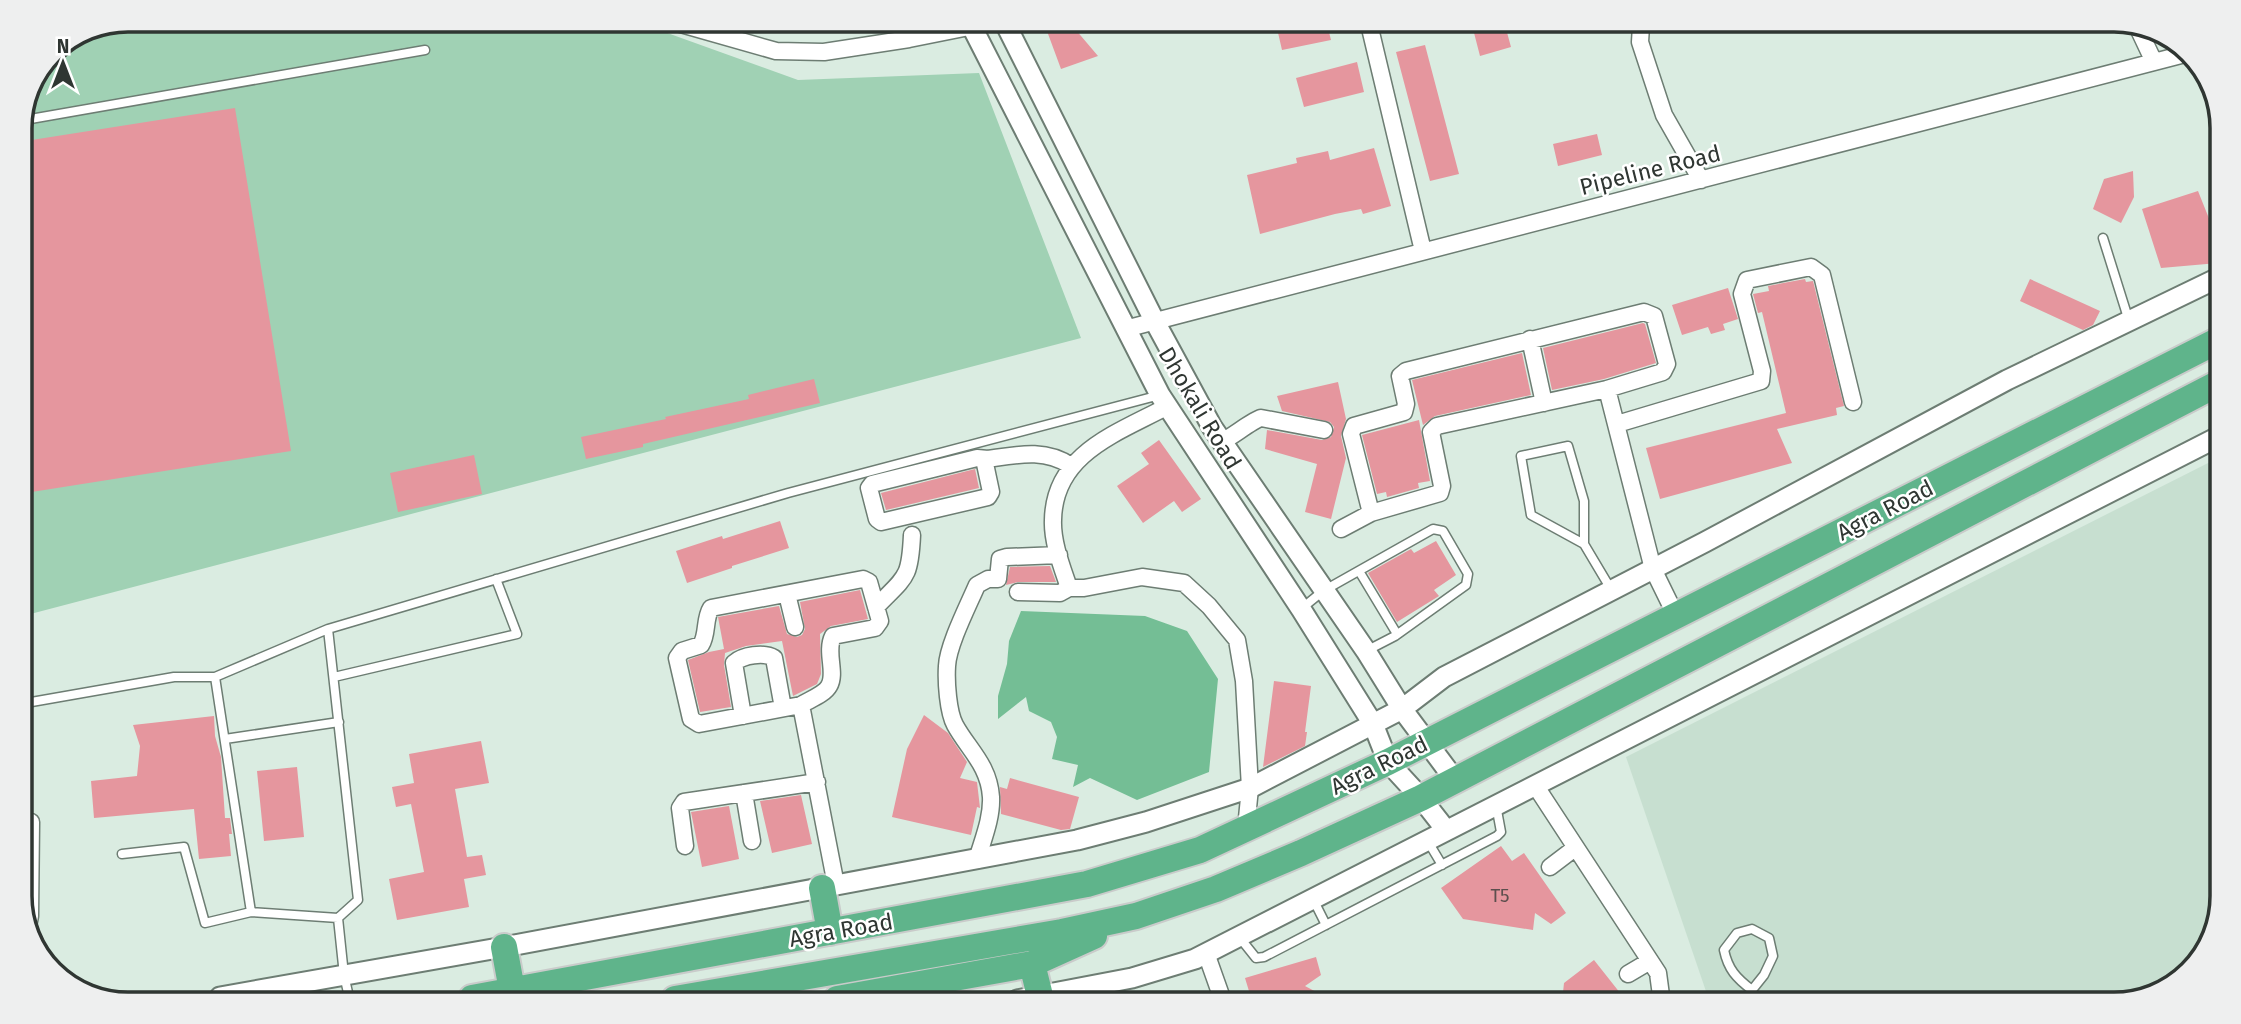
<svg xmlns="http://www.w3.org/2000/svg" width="2241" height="1024" font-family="'Fira Sans',sans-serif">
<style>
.built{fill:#c7dfd0}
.green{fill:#a0d1b4}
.water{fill:#74be95}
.building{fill:#e5969e}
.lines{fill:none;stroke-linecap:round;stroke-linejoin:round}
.service-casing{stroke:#6d7d73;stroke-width:11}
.minor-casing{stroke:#6d7d73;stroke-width:19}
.tertiary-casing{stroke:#6d7d73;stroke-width:23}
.trunk-casing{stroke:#c9cbca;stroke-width:30}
.service{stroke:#fff;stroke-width:8}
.minor{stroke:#fff;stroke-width:16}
.tertiary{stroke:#fff;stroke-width:19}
.trunk{stroke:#5fb48b;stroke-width:26}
.labels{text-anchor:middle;stroke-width:5;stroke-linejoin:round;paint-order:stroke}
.number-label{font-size:19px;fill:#5c4e4d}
.street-label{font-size:23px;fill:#2f3632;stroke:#fff}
.rim{fill:none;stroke:#2f3632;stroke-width:3.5}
</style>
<rect width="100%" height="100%" fill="#daece1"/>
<path class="built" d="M 2218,458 L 2213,938 L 2174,986 L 2114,1005 L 1710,1003 L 1626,757 Z"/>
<path class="green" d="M 128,19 L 634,21 L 798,80 L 979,73 L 1081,338 L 19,617 L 19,121 L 51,51 Z"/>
<path class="water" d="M 1021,611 L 1145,616 L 1187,631 L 1218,679 L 1209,772 L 1137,800 L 1090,778 L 1073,787 L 1078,765 L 1052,759 L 1057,737 L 1051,722 L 1029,711 L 1026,697 L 998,719 L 998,696 L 1007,664 L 1009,641 Z"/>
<path class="building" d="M 1044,23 L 1070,23 L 1098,56 L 1061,69 Z
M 1276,24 L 1327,24 L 1331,40 L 1282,50 Z
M 1472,25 L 1505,25 L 1511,47 L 1480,56 Z
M 1425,45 L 1459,174 L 1430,181 L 1396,52 Z
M 1357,62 L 1364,92 L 1304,107 L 1296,78 Z
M 235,108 L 291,451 L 19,494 L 19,142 Z
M 1597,134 L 1602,155 L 1558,166 L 1553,144 Z
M 1374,148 L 1391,206 L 1363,214 L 1361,209 L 1335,214 L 1260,234 L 1247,175 L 1297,163 L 1296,158 L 1328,151 L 1330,160 Z
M 2133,171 L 2134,197 L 2121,223 L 2093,209 L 2104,179 Z
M 2198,191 L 2216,236 L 2218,263 L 2161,268 L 2142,209 Z
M 1805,279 L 1806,282 L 1813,281 L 1844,406 L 1836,408 L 1837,415 L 1777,429 L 1792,463 L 1660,499 L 1646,448 L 1786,413 L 1762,312 L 1758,313 L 1753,294 L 1769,291 L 1768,286 Z
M 2030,279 L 2100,311 L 2093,325 L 2083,330 L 2020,301 Z
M 1728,288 L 1738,319 L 1723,324 L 1725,330 L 1711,334 L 1708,327 L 1682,335 L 1672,305 Z
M 1643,323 L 1645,324 L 1656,363 L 1604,379 L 1552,390 L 1543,348 Z
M 1522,353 L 1531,395 L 1435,416 L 1423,425 L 1412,380 Z
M 814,379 L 820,403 L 643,444 L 643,447 L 586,459 L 581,437 L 666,419 L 665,417 L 749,399 L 748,395 Z
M 1338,382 L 1346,419 L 1341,436 L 1346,458 L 1331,519 L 1305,512 L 1317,464 L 1265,449 L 1267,430 L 1322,440 L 1331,437 L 1334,427 L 1330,422 L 1282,411 L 1277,396 Z
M 1419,420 L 1430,481 L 1418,483 L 1419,488 L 1387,497 L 1386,492 L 1377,494 L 1362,435 Z
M 1159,440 L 1201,499 L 1182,512 L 1174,501 L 1143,523 L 1117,486 L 1149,464 L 1141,453 Z
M 474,455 L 482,494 L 398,512 L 390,473 Z
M 975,469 L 979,488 L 886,510 L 881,493 Z
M 780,521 L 789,548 L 732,566 L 732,568 L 687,583 L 676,551 L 722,536 L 723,539 Z
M 1436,541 L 1456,575 L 1434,590 L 1439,596 L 1397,622 L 1368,573 L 1411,549 L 1414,553 Z
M 1050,566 L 1056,582 L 1018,582 L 1006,585 L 1010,567 Z
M 860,590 L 868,619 L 831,626 L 820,634 L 821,674 L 817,684 L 793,696 L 782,641 L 746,646 L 725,653 L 724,665 L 731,707 L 700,712 L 688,660 L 709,652 L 724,649 L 718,617 L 779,606 L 787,634 L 797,637 L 802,635 L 805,629 L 800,602 Z
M 1274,681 L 1311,686 L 1305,732 L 1307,732 L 1305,746 L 1263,767 Z
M 924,715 L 948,733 L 967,762 L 960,778 L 977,782 L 980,808 L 977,807 L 971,835 L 892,817 L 907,749 Z
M 214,716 L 215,736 L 221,757 L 225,818 L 230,818 L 232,834 L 229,834 L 231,856 L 199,859 L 194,809 L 94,818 L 91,781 L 137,776 L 140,746 L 133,725 Z
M 481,741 L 489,783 L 455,789 L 467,857 L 482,855 L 486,875 L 464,879 L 469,907 L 397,920 L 389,879 L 424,872 L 411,804 L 396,807 L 392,787 L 414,783 L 409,754 Z
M 297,767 L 304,837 L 264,841 L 257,771 Z
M 1010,778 L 1079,797 L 1070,829 L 1061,830 L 1001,814 L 1000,787 L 1007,789 Z
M 801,795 L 812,844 L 772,853 L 760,801 Z
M 729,806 L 739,859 L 702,867 L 691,812 Z
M 1501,846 L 1512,861 L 1524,853 L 1566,913 L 1551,924 L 1535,913 L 1533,930 L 1463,919 L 1441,888 Z
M 1316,957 L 1321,975 L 1305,986 L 1335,1002 L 1252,1001 L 1245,978 Z
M 1594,960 L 1628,1003 L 1562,1002 L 1564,983 Z"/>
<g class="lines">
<g class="service-casing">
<path id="service" d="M 19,121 L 425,50
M 2103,238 L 2129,321
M 1584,544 L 1584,501 L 1568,446 L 1521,456 L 1531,515 L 1584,544 L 1612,591
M 1359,571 L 1397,634
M 1301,609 L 1323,591 L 1433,529 L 1443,531 L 1468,574 L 1466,585 L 1395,636 L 1366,651
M 215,677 L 251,912 L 338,918 L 358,900 L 328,629
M 334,677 L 517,634 L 496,579
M 20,704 L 174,677 L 215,677 L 328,629 L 788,493 L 1160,395
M 225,739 L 339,722
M 1427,840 L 1442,865
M 122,854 L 184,847 L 205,923 L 251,912
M 1313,899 L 1326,925
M 338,918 L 344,975 L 349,997
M 1240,938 L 1256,958 L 1264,957 L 1497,836 L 1501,832 L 1496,805
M 1750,1003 L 1752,990 L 1764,975 L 1773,956 L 1769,938 L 1752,929 L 1737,933 L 1724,950 C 1728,969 1736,978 1752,990"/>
</g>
<g class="minor-casing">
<path id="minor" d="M 674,22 L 776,51 L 824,52 L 909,39 L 989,23
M 1369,24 L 1423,251
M 1641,26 L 1640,42 L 1664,115 L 1701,180
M 2138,28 L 2154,62
M 1125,329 L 2181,55
M 1530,339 L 1544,403
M 1168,406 C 1118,433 1054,453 1053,520 C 1052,542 1062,567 1069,588 L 1084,588 L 1142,577 L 1184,583 L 1209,606 L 1237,640 L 1244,681 L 1250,788 L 1246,828
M 1617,424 L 1761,381 L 1762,371 L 1742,294 L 1747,280 L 1811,267 L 1822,275 L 1853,402
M 1223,441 C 1233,436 1253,420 1261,418 L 1324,430
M 984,459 L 991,492 L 988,497 L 881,522 L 877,519 L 869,488 L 872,484 L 977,458 L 988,459 C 1016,455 1045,448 1071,466
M 1371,513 L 1351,434 L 1354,426 L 1404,412 L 1406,404 L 1400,376 L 1406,371 L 1644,312 L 1654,316 L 1667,364 L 1663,372 L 1607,389 L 1653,569 L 1676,616
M 1341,529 L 1371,513 L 1440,493 L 1442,486 L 1431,432 L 1437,426 L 1607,389
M 1018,592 L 1060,593 L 1069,588
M 787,594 L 795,627
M 876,607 C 906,576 910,579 912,535
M 801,705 L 699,724 L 691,719 L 677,658 L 682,651 L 701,645 C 708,634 704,619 711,608 L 863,579 L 869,582 L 880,621 L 875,628 L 833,636 C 825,652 837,673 829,686 C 825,694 809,700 801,705 L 836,885
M 743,716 L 734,663 C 743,655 764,652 774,658 L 783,708
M 1535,785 L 1658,973 L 1662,1003
M 744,793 L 752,841
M 685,846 L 680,808 L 684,802 L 817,782
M 977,860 C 983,839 992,818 991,797 C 989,765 968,749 955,725 C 948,712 946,682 947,666 C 948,645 968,606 977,585 L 988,579 L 998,579 L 1000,559 L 1007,557 L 1059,555
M 1550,867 L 1575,848
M 28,926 L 30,916 L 31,822
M 1206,953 L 1223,1001
M 1628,974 L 1650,961"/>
</g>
<g class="tertiary-casing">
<path id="tertiary" d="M 970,23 L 1160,395 L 1301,609 L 1373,724 L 1388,762 L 1421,798 L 1446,830
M 1005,23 L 1154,320 L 1212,427 L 1366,651 L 1402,709 L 1455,780
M 220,997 L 504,947 L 1077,840 L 1146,822 L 1250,788 L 1402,709 L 1444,677 L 1705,542 L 2007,380 L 2220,277
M 1017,1000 L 1132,978 L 1195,959 L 2218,437"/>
</g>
<g class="trunk-casing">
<path id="trunk" d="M 822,888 L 830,932
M 504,947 L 512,990
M 1032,964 L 1040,996
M 472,998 L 1087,884 L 1200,850 L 1388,762 L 2219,340
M 675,999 L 1062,932 L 1136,916 L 1216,889 L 1301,853 L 1421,798 L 2219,383
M 837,999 L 1032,964 L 1094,936"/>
</g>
<use href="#service" class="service"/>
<use href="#minor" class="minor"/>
<use href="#tertiary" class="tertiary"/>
<use href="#trunk" class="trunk"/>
</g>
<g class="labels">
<g class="number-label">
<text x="1500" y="902">T5</text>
</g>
<g class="street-label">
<text transform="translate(1650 170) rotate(-14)" y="8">Pipeline Road</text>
<text transform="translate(1200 408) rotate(59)" y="8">Dhokali Road</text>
<text transform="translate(1885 510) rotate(-27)" y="8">Agra Road</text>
<text transform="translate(1379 765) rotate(-26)" y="8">Agra Road</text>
<text transform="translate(841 930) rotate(-10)" y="8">Agra Road</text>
</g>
</g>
<path d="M0 0H2241V1024H0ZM128 32H2114A96 96 0 0 1 2210 128V896A96 96 0 0 1 2114 992H128A96 96 0 0 1 32 896V128A96 96 0 0 1 128 32Z" fill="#eeefef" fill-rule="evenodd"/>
<path class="rim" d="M128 32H2114A96 96 0 0 1 2210 128V896A96 96 0 0 1 2114 992H128A96 96 0 0 1 32 896V128A96 96 0 0 1 128 32Z"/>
<g transform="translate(63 63)" stroke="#ffffff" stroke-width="5" paint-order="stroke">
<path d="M0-5L12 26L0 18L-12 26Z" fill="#2f3632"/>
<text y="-10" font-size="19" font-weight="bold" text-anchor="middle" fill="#2f3632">N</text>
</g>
</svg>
